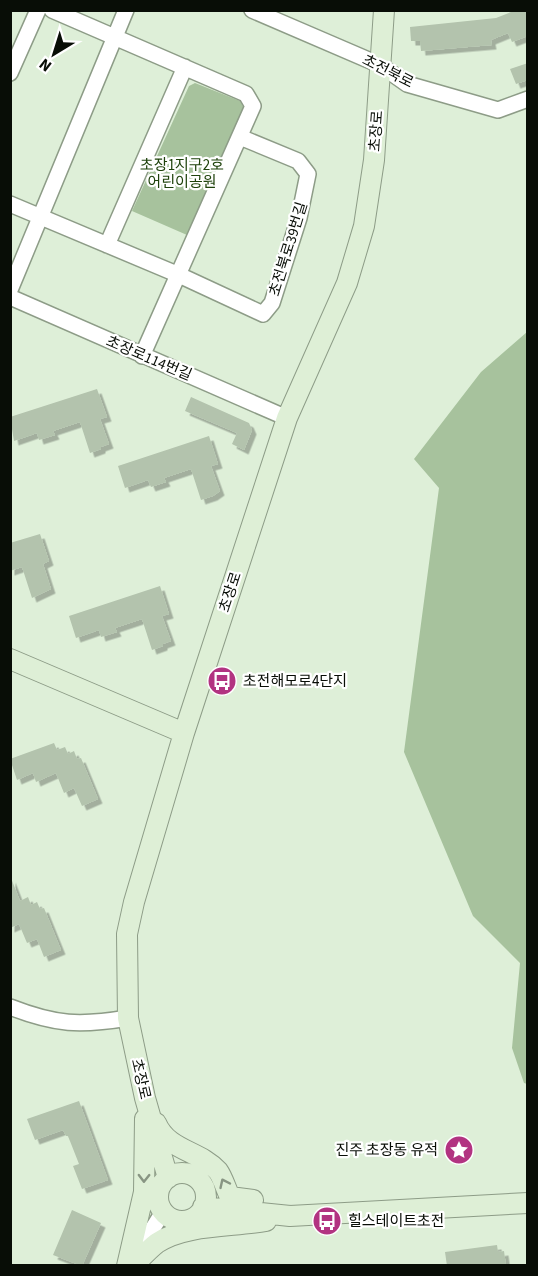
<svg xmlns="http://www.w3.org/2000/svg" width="538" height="1276" font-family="'Source Sans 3','Noto Sans KR',sans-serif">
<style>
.green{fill:#a7c29d}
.building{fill:#b3c3ad;filter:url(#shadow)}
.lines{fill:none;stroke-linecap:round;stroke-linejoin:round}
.street-casing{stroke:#8d9c87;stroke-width:18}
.secondary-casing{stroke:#8d9c87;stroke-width:22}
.street{stroke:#fff;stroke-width:15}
.secondary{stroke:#deefd6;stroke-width:20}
.oneway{stroke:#889583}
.labels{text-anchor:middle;stroke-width:4.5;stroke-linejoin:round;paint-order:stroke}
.street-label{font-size:15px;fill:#080d06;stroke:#fff}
.park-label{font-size:15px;fill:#1e420b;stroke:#fff}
.poi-label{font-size:15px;fill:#080d06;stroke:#fff;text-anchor:start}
</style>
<defs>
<filter id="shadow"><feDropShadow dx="4.5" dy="4.5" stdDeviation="0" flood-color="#0004"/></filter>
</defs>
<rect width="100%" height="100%" fill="#deefd8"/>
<path class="green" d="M 195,83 L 240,101 L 244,108 L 187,235 L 132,211 L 189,86 Z
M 527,332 L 527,1084 L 524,1083 L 512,1048 L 520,963 L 473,916 L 404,752 L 439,488 L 414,459 L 481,372 Z"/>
<path class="building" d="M 516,10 L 528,10 L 528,36 L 512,42 L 508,33 L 491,40 L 492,45 L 421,51 L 420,41 L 411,41 L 410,27 L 496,18 Z
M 528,63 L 528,80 L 516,84 L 510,69 Z
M 97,389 L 107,417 L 100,419 L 109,444 L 101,447 L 101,449 L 90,453 L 80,422 L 53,431 L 55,435 L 39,440 L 37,433 L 14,441 L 10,417 Z
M 191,397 L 249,423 L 252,430 L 244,450 L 232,444 L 237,433 L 185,411 Z
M 209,436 L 218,464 L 211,466 L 220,491 L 213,496 L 201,500 L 191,469 L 164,478 L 166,482 L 151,487 L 148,480 L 125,488 L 118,466 Z
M 40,534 L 49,561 L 43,564 L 51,589 L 32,598 L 22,567 L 10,571 L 10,543 Z
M 160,586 L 169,614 L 162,616 L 171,641 L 163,644 L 163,646 L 152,650 L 142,619 L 115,628 L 117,632 L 101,637 L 99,630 L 76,638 L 69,616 Z
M 54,743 L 57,750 L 65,747 L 68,754 L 74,751 L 77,759 L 81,758 L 98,799 L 82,806 L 74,788 L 64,793 L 56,773 L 36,782 L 33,773 L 17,780 L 10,759 Z
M 11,878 L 20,901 L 28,897 L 31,905 L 37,902 L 40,909 L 44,908 L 61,950 L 44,957 L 37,939 L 27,943 L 19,924 L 10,928 Z
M 79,1101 L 108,1180 L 82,1189 L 73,1166 L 79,1164 L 68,1136 L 66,1136 L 63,1130 L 35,1140 L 27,1119 Z
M 72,1210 L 101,1223 L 82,1266 L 53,1255 Z
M 497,1245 L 498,1252 L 504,1251 L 506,1266 L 447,1266 L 445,1252 Z"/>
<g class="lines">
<g class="street-casing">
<path id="street" d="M 52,10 L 246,94 L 253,106 L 142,356
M 252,10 L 380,65 L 407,84 L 498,110 L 528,99
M 10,73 L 38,10
M 10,204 L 179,275 L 263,314 L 272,303 L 299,218 L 308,174 L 298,161 L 240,137
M 107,245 L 185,67
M 10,290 L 126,10
M 10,297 L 287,418
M 10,1007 C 56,1025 80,1026 128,1018
M 136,1255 L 163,1212"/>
</g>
<g class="secondary-casing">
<path id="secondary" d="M 10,659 L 184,733
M 156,1123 C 168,1151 199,1150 218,1171 C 223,1178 226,1189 230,1197 L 253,1200
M158 1197a24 24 0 1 1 48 0a24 24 0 1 1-48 0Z
M 168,1178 L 145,1098 L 128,1018 L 127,934 L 134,902 L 184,733 L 287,418 L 347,283 L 364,226 L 374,160 L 384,10
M 203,1207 L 290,1216 L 528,1203
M 127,1266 L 144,1192 L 145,1119
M 133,1266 C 141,1258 149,1249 157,1243 C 185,1224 233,1227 266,1221"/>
</g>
<use href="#street" class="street"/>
<use href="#secondary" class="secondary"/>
</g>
<defs><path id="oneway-chevron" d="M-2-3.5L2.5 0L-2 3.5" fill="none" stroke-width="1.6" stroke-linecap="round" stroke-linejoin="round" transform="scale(1.5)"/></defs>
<g class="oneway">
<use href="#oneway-chevron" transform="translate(144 1178) rotate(91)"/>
<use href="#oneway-chevron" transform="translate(224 1183) rotate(-115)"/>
</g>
<defs>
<g id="bus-disc" transform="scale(1.5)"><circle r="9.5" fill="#b23381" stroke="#fff"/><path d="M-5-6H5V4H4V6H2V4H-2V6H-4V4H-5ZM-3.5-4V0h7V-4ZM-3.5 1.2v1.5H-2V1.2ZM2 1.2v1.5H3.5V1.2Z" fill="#fff"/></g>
<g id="sight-disc" transform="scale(1.5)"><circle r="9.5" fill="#b23381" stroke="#fff"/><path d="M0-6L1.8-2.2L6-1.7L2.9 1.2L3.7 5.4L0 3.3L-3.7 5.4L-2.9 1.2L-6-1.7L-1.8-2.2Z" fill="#fff"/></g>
</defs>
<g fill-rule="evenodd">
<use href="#bus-disc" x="222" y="681"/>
<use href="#sight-disc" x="459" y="1150"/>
<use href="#bus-disc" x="327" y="1221"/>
</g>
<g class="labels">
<g class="street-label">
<text transform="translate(388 71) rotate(27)" y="5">초전북로</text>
<text transform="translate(376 131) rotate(-86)" y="5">초장로</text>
<text transform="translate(288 249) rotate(-73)" y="5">초전북로39번길</text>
<text transform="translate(149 358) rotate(23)" y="5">초장로114번길</text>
<text transform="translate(230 592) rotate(-72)" y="5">초장로</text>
<text transform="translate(141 1079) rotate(77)" y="5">초장로</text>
</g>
<g class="park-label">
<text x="182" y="170">초장1지구2호<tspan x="182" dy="17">어린이공원</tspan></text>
</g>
<g class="poi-label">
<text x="243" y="686">초전해모로4단지</text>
<text x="438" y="1155" text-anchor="end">진주 초장동 유적</text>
<text x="348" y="1226">힐스테이트초전</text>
</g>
</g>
<rect width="538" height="1276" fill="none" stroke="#080d06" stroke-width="24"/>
<g transform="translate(54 54) rotate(218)" stroke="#ffffff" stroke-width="4.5" paint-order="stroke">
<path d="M0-4.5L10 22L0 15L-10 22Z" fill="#080d06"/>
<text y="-9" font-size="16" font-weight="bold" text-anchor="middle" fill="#080d06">N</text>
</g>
</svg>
